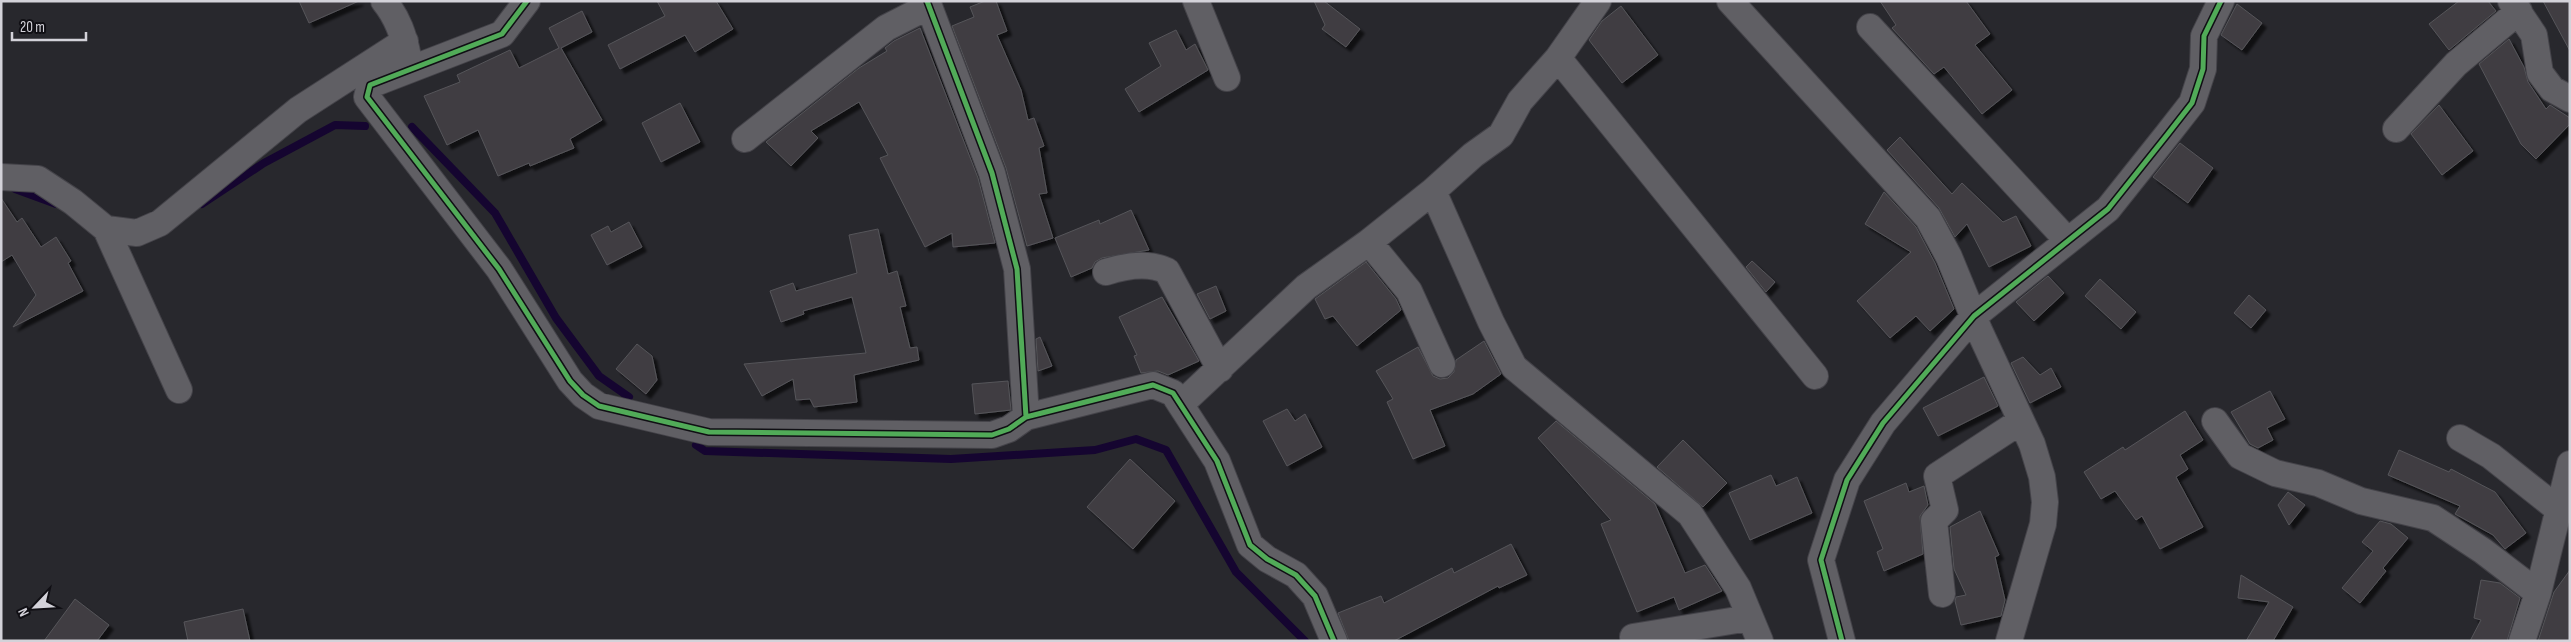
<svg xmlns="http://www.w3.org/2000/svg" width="2571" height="642" font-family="'Sofia Sans Condensed',sans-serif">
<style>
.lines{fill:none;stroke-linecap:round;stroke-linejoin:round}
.stream{stroke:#150530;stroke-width:8}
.building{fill:#3f3e42;stroke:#56555a;filter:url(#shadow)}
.minor-casing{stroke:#444349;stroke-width:28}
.minor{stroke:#605f64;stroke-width:26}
.cycleway-casing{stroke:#100f14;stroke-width:8}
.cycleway{stroke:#51ab58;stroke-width:5}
</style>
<defs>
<filter id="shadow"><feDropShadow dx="4.5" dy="4.5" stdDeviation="1" flood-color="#0009"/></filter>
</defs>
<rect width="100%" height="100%" fill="#28282d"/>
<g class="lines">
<path class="stream" d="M 412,127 L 495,213 L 556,318 L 599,376 L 629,397
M 15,189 L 56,204
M 202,204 L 264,163 L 335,125 L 365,126
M 696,445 L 705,451 L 951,459 L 1095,450 L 1136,439 L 1166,450 L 1236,572 L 1305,641"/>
</g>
<path class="building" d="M 299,1 L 359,1 L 309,23 Z
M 657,1 L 716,1 L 733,29 L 695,52 L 685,35 L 620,69 L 608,45 L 665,16 Z
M 985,1 L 996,1 L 1007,31 L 997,35 L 1021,90 L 1028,120 L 1034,118 L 1044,146 L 1039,148 L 1047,193 L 1039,194 L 1053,238 L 1027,246 L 1006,168 L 952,26 L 974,17 L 970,7 Z
M 1314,1 L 1324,1 L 1360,29 L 1346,47 L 1322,29 L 1325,25 Z
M 1880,1 L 1966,1 L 1990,34 L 1975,45 L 2012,90 L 1982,114 L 1944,67 L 1934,74 L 1892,28 L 1896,25 Z
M 2459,1 L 2488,1 L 2496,11 L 2449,50 L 2429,24 Z
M 2543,1 L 2570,1 L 2570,51 Z
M 2237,4 L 2262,23 L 2242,50 L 2221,35 Z
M 1621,6 L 1658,55 L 1622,83 L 1589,40 L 1602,21 Z
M 582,11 L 592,32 L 561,48 L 602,120 L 570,139 L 574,148 L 530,166 L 529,163 L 498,176 L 478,130 L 447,145 L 424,96 L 460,82 L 457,75 L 510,50 L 519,68 L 559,48 L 549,28 Z
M 920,28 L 978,178 L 995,243 L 953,247 L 952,233 L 925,247 L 880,158 L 888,155 L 859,102 L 811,131 L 818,138 L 791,166 L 766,142 L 859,68 L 887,51 L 885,48 L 894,41 Z
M 1176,30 L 1186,50 L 1195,44 L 1208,70 L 1139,112 L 1125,89 L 1161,66 L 1149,43 Z
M 2509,39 L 2524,67 L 2528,82 L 2546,109 L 2550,105 L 2570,118 L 2570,124 L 2536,159 L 2521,144 L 2479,64 Z
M 680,103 L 700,142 L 661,162 L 642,123 Z
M 2439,105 L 2473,151 L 2442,175 L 2411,134 Z
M 1900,137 L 1952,194 L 1962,183 L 2003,222 L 2016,216 L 2031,246 L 1989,267 L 1967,224 L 1955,237 L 1939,208 L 1887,150 Z
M 2180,143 L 2213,168 L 2188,203 L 2153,177 Z
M 1884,192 L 1916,227 L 1935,263 L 1954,309 L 1930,331 L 1916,316 L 1890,338 L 1857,301 L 1911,252 L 1865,224 Z
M 1,198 L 17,222 L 22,218 L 41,247 L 56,237 L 71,261 L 68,263 L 83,291 L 13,327 L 36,295 L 12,255 L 1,262 Z
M 1131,210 L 1149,250 L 1102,258 L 1095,262 L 1092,268 L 1071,277 L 1055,238 L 1099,220 L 1100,224 Z
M 629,222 L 642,247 L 607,265 L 591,235 L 608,226 L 611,232 Z
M 878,229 L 888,274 L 897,271 L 906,306 L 900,307 L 910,348 L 917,347 L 919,360 L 854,375 L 857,402 L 814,407 L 810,399 L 796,400 L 793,379 L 762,396 L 744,364 L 866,353 L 852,297 L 803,311 L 804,314 L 781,322 L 770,291 L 793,283 L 796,291 L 857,273 L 849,235 Z
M 1752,261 L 1775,282 L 1766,292 L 1746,267 Z
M 1366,262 L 1396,299 L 1401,310 L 1357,346 L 1333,316 L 1325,319 L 1315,299 Z
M 2048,276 L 2064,293 L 2034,321 L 2016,302 Z
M 2100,279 L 2136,312 L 2121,329 L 2085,296 Z
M 1216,286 L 1226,311 L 1210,319 L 1197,294 Z
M 2249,295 L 2266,310 L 2251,328 L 2234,313 Z
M 1162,297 L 1199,361 L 1168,375 L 1158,371 L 1141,373 L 1134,356 L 1137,355 L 1119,317 Z
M 1040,337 L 1052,366 L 1038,371 L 1036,339 Z
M 1484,341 L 1501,374 L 1473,394 L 1430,410 L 1445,446 L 1413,459 L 1387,402 L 1393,399 L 1376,371 L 1418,347 L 1433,376 L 1440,379 L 1448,378 L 1454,372 L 1456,360 Z
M 637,344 L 652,356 L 657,380 L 646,394 L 616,369 Z
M 2023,357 L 2040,375 L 2051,368 L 2061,387 L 2030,403 L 2011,363 Z
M 1984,377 L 1998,406 L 1938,436 L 1923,408 Z
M 1008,381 L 1011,410 L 975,414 L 972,384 Z
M 2270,391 L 2285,419 L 2267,428 L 2273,440 L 2258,448 L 2250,444 L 2231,412 Z
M 1287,409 L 1295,421 L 1305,414 L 1322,447 L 1287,466 L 1263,421 Z
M 2185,411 L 2203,440 L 2180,455 L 2188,469 L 2176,477 L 2203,527 L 2160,549 L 2142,516 L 2136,520 L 2115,491 L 2101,499 L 2084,472 L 2123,447 L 2125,450 Z
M 1556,421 L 1655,504 L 1685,573 L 1705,565 L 1722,591 L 1679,610 L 1674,597 L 1637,612 L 1601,524 L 1611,520 L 1538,438 Z
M 1683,440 L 1727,483 L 1703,507 L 1657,467 Z
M 2399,450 L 2449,472 L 2451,469 L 2495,492 L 2526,533 L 2505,549 L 2493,535 L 2455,514 L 2460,506 L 2388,475 Z
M 1130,459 L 1175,501 L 1133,549 L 1087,507 Z
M 1771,475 L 1776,486 L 1797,477 L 1812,513 L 1750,540 L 1729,493 Z
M 1906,483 L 1909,492 L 1924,486 L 1928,505 L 1920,516 L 1923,554 L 1884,571 L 1877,552 L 1883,549 L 1864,501 Z
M 2288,492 L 2305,505 L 2289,525 L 2278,505 Z
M 1980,511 L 1999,555 L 1995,557 L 2005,600 L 2001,616 L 1961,625 L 1955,601 L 1956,597 L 1966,595 L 1954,569 L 1950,527 Z
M 2380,521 L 2391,524 L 2408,538 L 2383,568 L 2386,571 L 2360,603 L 2342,588 L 2373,551 L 2362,542 Z
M 1511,544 L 1527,575 L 1499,588 L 1498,586 L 1394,641 L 1349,641 L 1338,613 L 1381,596 L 1384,603 L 1452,568 L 1454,573 Z
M 2570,570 L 2570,641 L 2538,641 L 2554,592 Z
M 2241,575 L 2293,607 L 2273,641 L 2246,641 L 2269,602 L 2238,598 Z
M 2481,580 L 2500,583 L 2520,598 L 2507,641 L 2470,641 L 2481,620 L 2474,618 Z
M 75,599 L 109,625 L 97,641 L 44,641 Z
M 243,609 L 250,641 L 188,641 L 184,622 Z"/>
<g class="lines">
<g class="minor-casing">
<path id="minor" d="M 384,1 C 398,18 404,36 408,57
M 527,1 L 502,34 L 370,85 L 367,97 L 499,269 L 570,381 L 583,395 L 599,406 L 709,432 L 992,435 L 1009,429 L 1026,417
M 927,1 L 992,173 L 1017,269 L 1026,417 L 1153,385 L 1173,393 L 1217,461 L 1250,545 L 1267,559 L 1296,575 L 1315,596 L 1334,641
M 1196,1 L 1227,78
M 1730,1 L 1928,218 L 1949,257 L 1979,330 L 2032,444 L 2042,477 L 2045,502 L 2043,524 L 2009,641
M 2511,1 L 2534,35 L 2540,73 L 2552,89 L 2570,99
M 1870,27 L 2068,241
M 1558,58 L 1815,376
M 2396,129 L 2456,64 L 2519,11
M 745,139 L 886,28 L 929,6
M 1,177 L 38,179 L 73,202 L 106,229 L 137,233 L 160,223 L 298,110 L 405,41
M 1433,191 L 1491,322 L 1514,367 L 1690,514 L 1738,588 L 1760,641
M 106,229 L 179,390
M 1369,242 L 1409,291 L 1442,364
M 1106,272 C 1125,266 1149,262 1167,271 L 1220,369
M 1181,404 L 1306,287 L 1369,242 L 1433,191 L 1473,155 L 1501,135 L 1520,101 L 1558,58 L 1598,1
M 2215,421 L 2240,456 L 2275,473 L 2318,483 L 2361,501 L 2433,518 L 2483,551 L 2538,593
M 2460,438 L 2491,456 L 2559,510
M 1942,594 L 1934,521 L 1945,510 L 1937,476 L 2021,421
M 1633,637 L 1749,618
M 1842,641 L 1821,560 L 1847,480 L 1883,423 L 1974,316 L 2108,209 L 2167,135 L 2192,103 L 2203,69 L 2204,36 L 2221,1
M 2522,641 L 2538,593 L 2570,464"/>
</g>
<use href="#minor" class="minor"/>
<g class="cycleway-casing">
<path id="cycleway" d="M 527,1 L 502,34 L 370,85 L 367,97 L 499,269 L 570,381 L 583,395 L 599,406 L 709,432 L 992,435 L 1009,429 L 1026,417
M 927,1 L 992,173 L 1017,269 L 1026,417 L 1153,385 L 1173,393 L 1217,461 L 1250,545 L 1267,559 L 1296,575 L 1315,596 L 1334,641
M 1842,641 L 1821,560 L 1847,480 L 1883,423 L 1974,316 L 2108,209 L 2167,135 L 2192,103 L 2203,69 L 2204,36 L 2221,1"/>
</g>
<use href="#cycleway" class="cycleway"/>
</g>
<rect width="2571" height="642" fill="none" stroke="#d3d2d9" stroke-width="5"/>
<g transform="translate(35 607) rotate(245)" stroke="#100f14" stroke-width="4" paint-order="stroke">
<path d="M0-4L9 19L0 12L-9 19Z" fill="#d3d2d9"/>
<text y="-8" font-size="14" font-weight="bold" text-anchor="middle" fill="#d3d2d9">N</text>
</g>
<path d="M12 32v8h74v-8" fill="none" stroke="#d3d2d9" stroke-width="2.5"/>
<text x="20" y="32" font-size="15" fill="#d3d2d9" stroke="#100f14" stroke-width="4" paint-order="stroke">20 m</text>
</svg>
